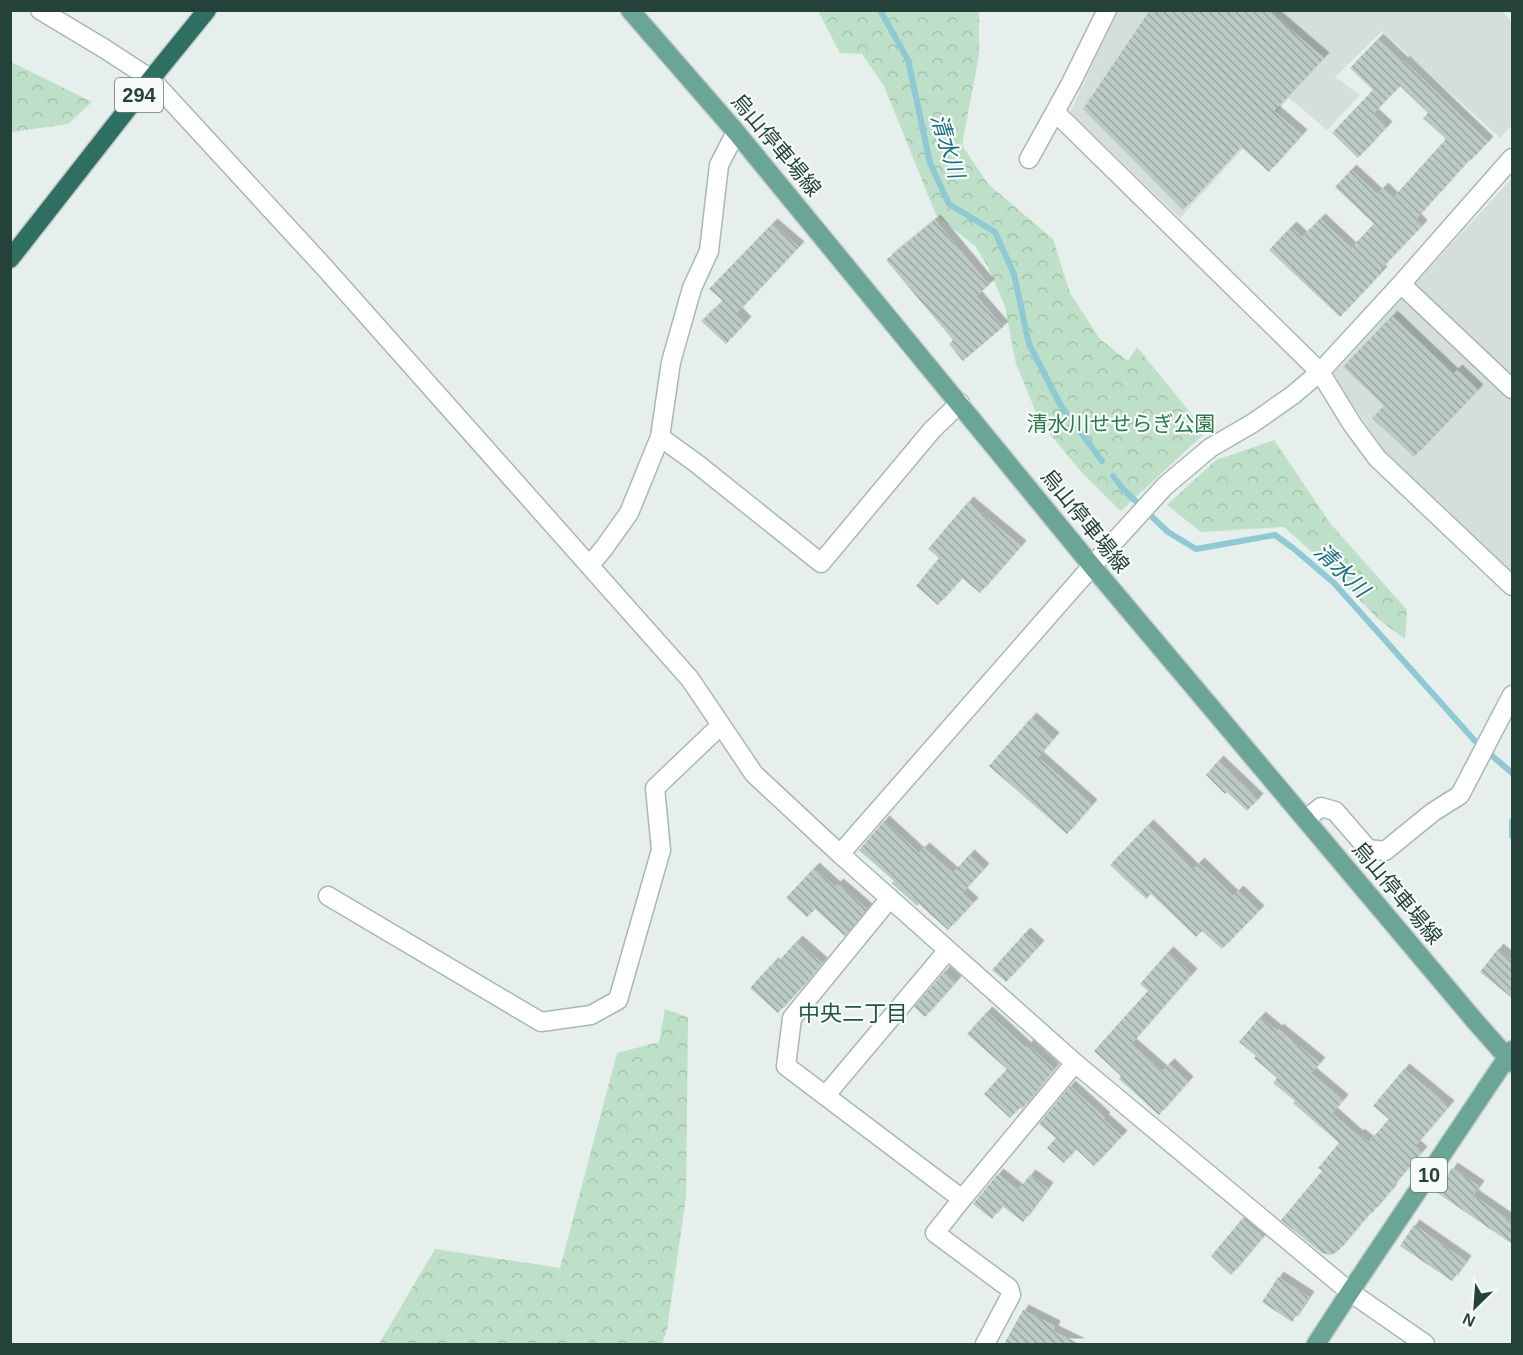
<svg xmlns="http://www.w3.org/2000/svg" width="1523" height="1355" font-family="Arial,'Noto Sans JP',sans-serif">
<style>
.built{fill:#d4dfda}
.forest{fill:url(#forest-crowns)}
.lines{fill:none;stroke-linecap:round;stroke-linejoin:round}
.stream{stroke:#8ec9d4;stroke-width:6}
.building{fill:url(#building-back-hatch);filter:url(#shadow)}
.minor-casing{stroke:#a8b8b2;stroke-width:21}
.major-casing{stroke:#c2cac8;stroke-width:21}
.highway-casing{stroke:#c2cac8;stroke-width:21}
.minor{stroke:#fff;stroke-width:18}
.major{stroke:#6aa596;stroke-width:18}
.highway{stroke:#2f6f62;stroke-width:18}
.labels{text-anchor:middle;stroke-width:4.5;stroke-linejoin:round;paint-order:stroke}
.shield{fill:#f7fbf9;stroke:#637a73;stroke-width:1.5}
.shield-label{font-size:20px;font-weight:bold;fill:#24423a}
.street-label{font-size:21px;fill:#24423a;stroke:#f7fbf9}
.park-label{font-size:21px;fill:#2d7a4b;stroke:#f7fbf9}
.water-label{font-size:22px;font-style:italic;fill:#1c6f80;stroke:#f7fbf9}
.neighbourhood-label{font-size:22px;fill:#1f5548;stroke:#f7fbf9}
</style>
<defs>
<pattern id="forest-crowns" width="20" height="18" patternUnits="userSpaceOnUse" patternTransform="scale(1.5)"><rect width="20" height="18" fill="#bfe0c8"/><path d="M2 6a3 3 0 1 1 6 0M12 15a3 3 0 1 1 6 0" fill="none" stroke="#a4c1ad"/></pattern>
<pattern id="building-back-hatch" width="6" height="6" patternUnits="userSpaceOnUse" patternTransform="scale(1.5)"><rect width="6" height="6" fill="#bbcac4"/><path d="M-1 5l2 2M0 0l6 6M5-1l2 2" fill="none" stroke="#98a6a0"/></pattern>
<filter id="shadow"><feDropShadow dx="5.5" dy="-5.5" stdDeviation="0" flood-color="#0004"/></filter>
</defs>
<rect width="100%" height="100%" fill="#e6efeb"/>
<path class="built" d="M 1501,10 L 1512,22 L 1512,125 L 1500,138 L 1382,31 L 1335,77 L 1360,95 L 1327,130 L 1289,98 L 1180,218 L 1070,112 L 1118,11 Z
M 1512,178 L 1512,574 L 1394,465 L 1332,375 Z"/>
<path class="forest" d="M 818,11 L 979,11 L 979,55 L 962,145 L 988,184 L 1053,239 L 1070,293 L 1100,339 L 1128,361 L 1137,347 L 1206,432 L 1121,511 L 1082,473 L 1040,422 L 1016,364 L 1005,307 L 988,267 L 975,246 L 936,215 L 884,86 L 862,54 L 840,53 Z
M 10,62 L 11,62 L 92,102 L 68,124 L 11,132 Z
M 1274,440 L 1330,523 L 1407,610 L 1405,639 L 1379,620 L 1325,564 L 1284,527 L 1201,532 L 1167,505 L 1216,460 Z
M 665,1009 L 688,1017 L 686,1197 L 667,1330 L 662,1344 L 379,1344 L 435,1249 L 560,1268 L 617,1053 L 659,1042 Z"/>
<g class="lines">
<path class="stream" d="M 880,10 L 908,60 L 930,163 L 949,204 L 995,232 L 1014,274 L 1029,344 L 1061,406 L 1102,461
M 1113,476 L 1124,490 L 1168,532 L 1196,549 L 1275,535 L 1293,548 L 1334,583 L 1475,741 L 1512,773
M 1512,821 L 1512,836"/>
</g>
<path class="building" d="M 1150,10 L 1268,10 L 1324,58 L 1274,111 L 1302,135 L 1269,172 L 1241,147 L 1183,210 L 1083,109 Z
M 1378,39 L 1403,63 L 1404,61 L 1488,142 L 1470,161 L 1469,160 L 1416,219 L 1422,226 L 1380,270 L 1382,272 L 1340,317 L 1269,250 L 1291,227 L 1302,237 L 1320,219 L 1351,248 L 1374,224 L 1335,187 L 1351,170 L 1377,194 L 1383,188 L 1393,198 L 1446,139 L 1423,118 L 1428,113 L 1400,86 L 1373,114 L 1387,127 L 1358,158 L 1332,133 L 1373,90 L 1350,68 Z
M 935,220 L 989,285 L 976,296 L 1003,327 L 963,361 L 949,344 L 953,340 L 886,260 Z
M 772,224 L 799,247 L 737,313 L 746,322 L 726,344 L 701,321 L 723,301 L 709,289 Z
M 1392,316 L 1453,374 L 1457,370 L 1478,390 L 1414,457 L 1372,418 L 1384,406 L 1343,367 Z
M 968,502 L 1021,546 L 980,593 L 962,578 L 938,605 L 916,586 L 939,558 L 928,549 Z
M 1031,718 L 1054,738 L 1038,757 L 1092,805 L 1067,834 L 989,766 Z
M 1218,761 L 1258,799 L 1247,811 L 1227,792 L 1225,794 L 1206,775 Z
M 884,821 L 919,853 L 924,848 L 953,873 L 969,855 L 984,869 L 962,893 L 973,903 L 948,930 L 919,904 L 917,906 L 892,883 L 894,881 L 859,850 Z
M 1148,825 L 1193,869 L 1199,863 L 1233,896 L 1238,891 L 1259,911 L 1222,949 L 1202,931 L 1196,937 L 1151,894 L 1146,899 L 1110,865 Z
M 814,868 L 835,887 L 838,884 L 867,909 L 845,936 L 815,909 L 807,917 L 786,898 Z
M 1025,933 L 1039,946 L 1006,982 L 992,970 Z
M 797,941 L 822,963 L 803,986 L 778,1013 L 750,988 L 773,963 L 775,965 Z
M 1498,949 L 1512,961 L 1512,998 L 1480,972 Z
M 1168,952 L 1192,974 L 1131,1044 L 1162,1071 L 1169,1064 L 1188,1082 L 1159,1115 L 1119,1079 L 1121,1076 L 1094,1051 L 1148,991 L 1140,984 Z
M 945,971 L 956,982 L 925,1017 L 914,1007 Z
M 987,1012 L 1026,1048 L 1028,1045 L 1054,1069 L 1022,1109 L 1020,1107 L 1010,1118 L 984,1094 L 1007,1069 L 967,1034 Z
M 1260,1017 L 1277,1031 L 1278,1029 L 1320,1063 L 1311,1073 L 1343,1100 L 1332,1113 L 1358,1136 L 1359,1134 L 1369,1142 L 1389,1119 L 1373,1106 L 1404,1069 L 1449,1106 L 1415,1146 L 1422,1152 L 1391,1188 L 1392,1189 L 1372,1213 L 1371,1212 L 1337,1252 L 1331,1255 L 1322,1253 L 1281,1220 L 1322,1171 L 1318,1168 L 1339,1143 L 1293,1103 L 1295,1101 L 1273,1083 L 1277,1078 L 1254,1058 L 1256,1056 L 1239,1042 Z
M 1070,1086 L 1105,1118 L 1103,1119 L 1122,1136 L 1094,1166 L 1076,1149 L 1064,1163 L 1047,1148 L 1056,1138 L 1039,1124 Z
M 1452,1168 L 1479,1186 L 1473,1195 L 1512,1222 L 1512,1244 L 1436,1192 Z
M 998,1174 L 1018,1190 L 1030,1175 L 1048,1188 L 1023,1222 L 1002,1206 L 992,1219 L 973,1204 Z
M 1242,1219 L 1263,1237 L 1231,1275 L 1211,1256 Z
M 1414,1225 L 1466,1261 L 1452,1281 L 1400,1246 Z
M 1278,1277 L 1309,1297 L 1292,1322 L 1262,1302 Z
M 1023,1310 L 1055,1326 L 1053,1331 L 1080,1344 L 1004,1344 Z"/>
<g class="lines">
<g class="minor-casing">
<path id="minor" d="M 40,10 L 105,49 L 151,79 L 325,268 L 690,679 L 754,774 L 840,854 L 1075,1063 L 1350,1292 L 1425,1344
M 1055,112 L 1320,372 L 1352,424 L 1377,458 L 1512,586
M 1029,159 L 1071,83 L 1107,10
M 1401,284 L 1512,389
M 660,437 L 696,463 L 821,563 L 932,430 L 960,403
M 590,565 L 604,548 L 629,513 L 660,437 L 671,362 L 692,288 L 709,251 L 719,165 L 736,132
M 1306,819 L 1321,807 L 1335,811 L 1368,849 L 1385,851 L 1433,812 L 1460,795 L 1512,695
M 840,854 L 1092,566 L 1165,486 L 1210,448 L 1253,423 L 1293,395 L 1320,372 L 1401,284 L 1512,158
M 328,896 L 541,1022 L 591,1015 L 618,1000 L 661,850 L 655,788 L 721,725
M 890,898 L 792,1018 L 786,1066 L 962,1199
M 825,1096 L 948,950
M 985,1344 L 1011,1295 L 1009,1288 L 935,1233 L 962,1199 L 1075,1063"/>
</g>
<g class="major-casing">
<path id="major" d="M 630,10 L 736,132 L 1092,566 L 1475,1021 L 1512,1063
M 1316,1344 L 1350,1292 L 1512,1050"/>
</g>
<g class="highway-casing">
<path id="highway" d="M 10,259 L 151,79 L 207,10"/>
</g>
<use href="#minor" class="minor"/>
<use href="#major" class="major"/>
<use href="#highway" class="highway"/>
</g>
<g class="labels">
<g class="shield">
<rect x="115" y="78" width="48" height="34" rx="4.5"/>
<rect x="1411" y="1158" width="36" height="34" rx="4.5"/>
</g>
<g class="shield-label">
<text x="139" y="102">294</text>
<text x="1429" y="1182">10</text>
</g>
<g class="street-label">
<text transform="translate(776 145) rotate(50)" y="7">烏山停車場線</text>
<text transform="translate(1085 521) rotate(51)" y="7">烏山停車場線</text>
<text transform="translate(1397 893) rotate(50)" y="7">烏山停車場線</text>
</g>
<g class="park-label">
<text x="1121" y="431">清水川せせらぎ公園</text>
</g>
<g class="water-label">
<text transform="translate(948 146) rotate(73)" y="8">清水川</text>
<text transform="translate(1342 570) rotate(44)" y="8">清水川</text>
</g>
<g class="neighbourhood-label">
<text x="853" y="1021">中央二丁目</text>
</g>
</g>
<rect width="1523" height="1355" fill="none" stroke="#24423a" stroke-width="24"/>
<g transform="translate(1475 1307) rotate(205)" stroke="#f7fbf9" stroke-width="4.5" paint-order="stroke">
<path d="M0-4.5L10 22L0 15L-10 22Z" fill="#24423a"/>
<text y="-9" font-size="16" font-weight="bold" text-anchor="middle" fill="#24423a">N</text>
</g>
</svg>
